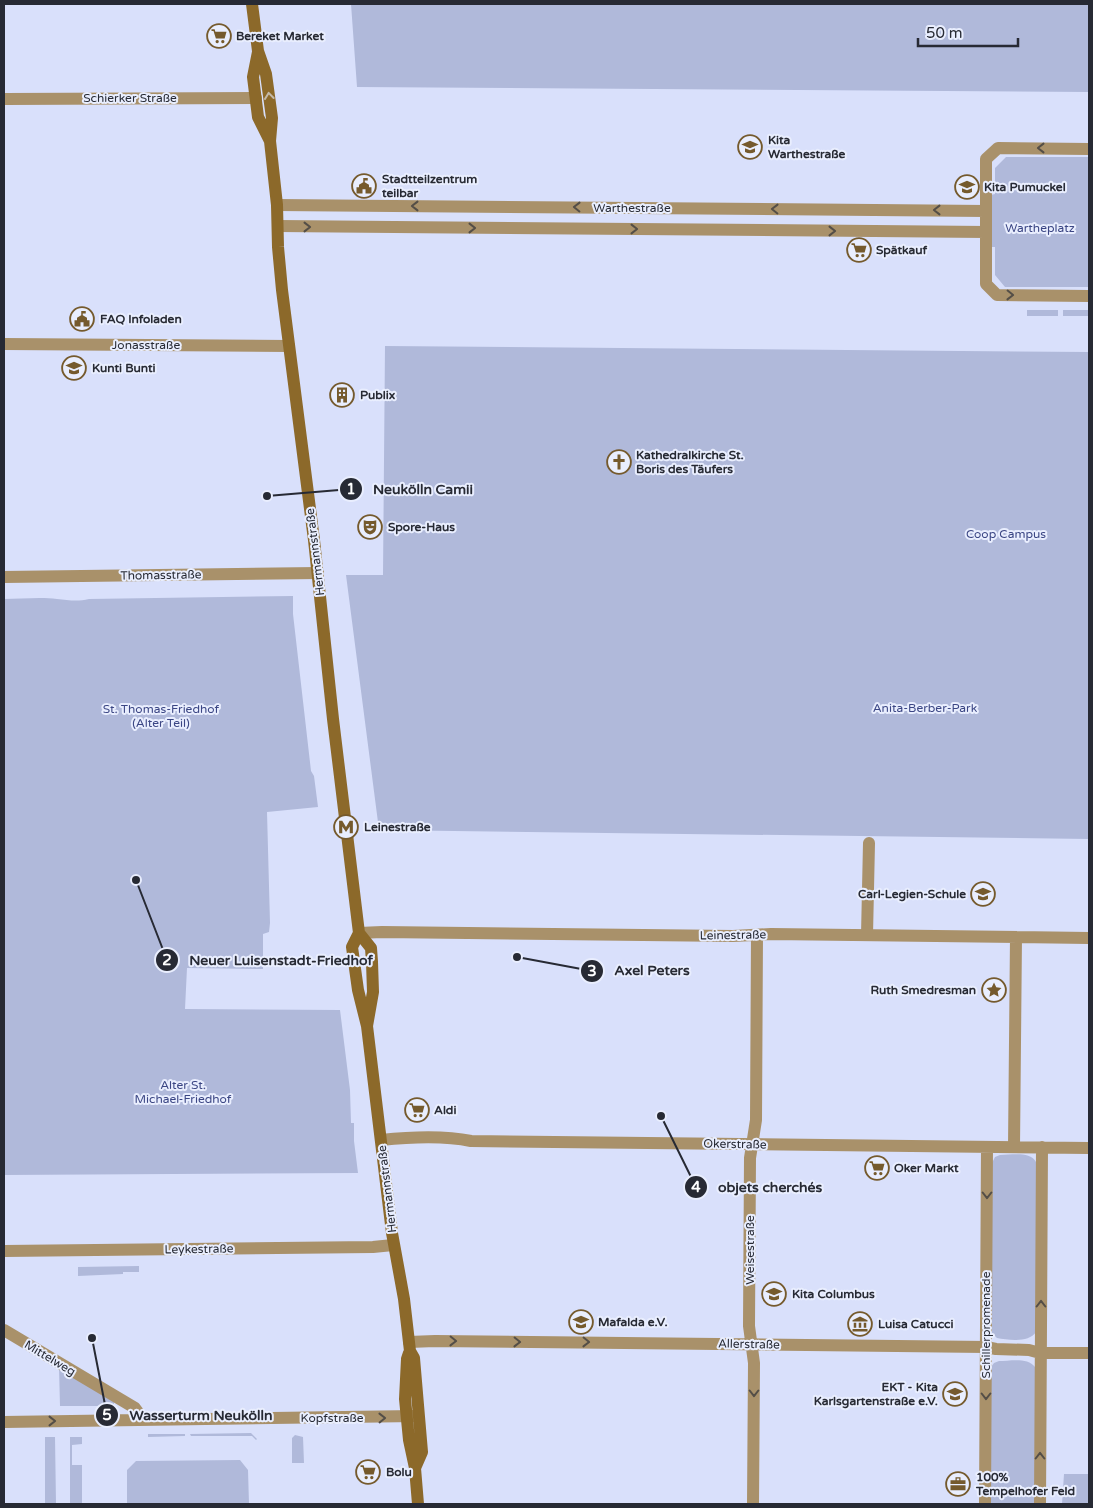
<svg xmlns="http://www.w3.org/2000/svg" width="1093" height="1508" font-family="'Varela Round',sans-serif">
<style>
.green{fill:#b0b9da}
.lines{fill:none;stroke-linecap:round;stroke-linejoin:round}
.street{stroke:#a9916a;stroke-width:12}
.secondary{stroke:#8c692a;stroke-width:12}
.oneway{stroke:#c4b9a9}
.oneway2{stroke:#544e47}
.labels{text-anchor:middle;stroke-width:4;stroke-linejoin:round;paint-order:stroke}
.poi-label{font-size:12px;font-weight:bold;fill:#272a34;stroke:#e9eefe;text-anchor:start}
.street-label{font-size:12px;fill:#272a34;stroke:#e9eefe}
.park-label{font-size:12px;fill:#3b4684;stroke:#e9eefe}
.leader{fill:none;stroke:#272a34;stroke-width:2}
.callout-dot{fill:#272a34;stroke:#e9eefe;stroke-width:2}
.mark-label{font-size:15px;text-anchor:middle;font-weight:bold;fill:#fff}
.callout-label{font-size:14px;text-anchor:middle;font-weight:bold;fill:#272a34;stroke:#e9eefe;stroke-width:4;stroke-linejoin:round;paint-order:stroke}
</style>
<rect width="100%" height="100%" fill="#d9e0fb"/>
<path class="green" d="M 351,4 L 1089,4 L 1089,92 L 357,87 Z
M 1006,157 L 1089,157 L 1089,287 L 1005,287 L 995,275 L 995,247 L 991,247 L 991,195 L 995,194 L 995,168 Z
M 1027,310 L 1058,310 L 1058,316 L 1027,316 Z
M 1063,310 L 1089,310 L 1089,316 L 1063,316 Z
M 385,346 L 1089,352 L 1089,839 L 379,830 L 346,575 L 383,575 Z
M 293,596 L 293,614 L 311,771 L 314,776 L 318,807 L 267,812 L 270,923 L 269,932 L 263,934 L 263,969 L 187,968 L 185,1009 L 340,1010 L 350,1090 L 351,1123 L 354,1123 L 354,1141 L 358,1173 L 4,1175 L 4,599 C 20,599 41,597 57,599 C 68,600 77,602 89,599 Z
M 1000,1155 C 1012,1155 1030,1151 1036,1162 L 1036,1332 C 1029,1343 1008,1340 997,1338 L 991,1332 L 992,1163 L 995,1157 Z
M 139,1266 L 139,1272 L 123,1272 L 123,1274 L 78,1276 L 78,1267 Z
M 999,1361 C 1010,1361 1028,1357 1035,1367 L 1035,1504 L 990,1504 L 991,1367 L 994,1363 Z
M 59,1367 L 114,1400 L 114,1406 L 60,1406 Z
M 251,1433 L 257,1439 L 256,1440 L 252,1436 L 191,1436 L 190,1434 Z
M 148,1434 L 185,1434 L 185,1436 L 148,1437 Z
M 295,1435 L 303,1437 L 304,1463 L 292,1463 L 292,1438 Z
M 45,1437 L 55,1437 L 56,1504 L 45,1504 Z
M 70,1437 L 82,1437 L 82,1444 L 72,1445 L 72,1465 L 82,1465 L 82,1504 L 70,1504 Z
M 240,1460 L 248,1470 L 249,1504 L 127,1504 L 127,1470 L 136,1461 Z
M 1064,1474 L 1089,1474 L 1089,1504 L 1062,1504 Z"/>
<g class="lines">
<path class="street" d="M 4,99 L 256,98
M 1089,149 L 998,148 L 986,159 L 986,284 L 997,295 L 1089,296
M 277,205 L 986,211
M 278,226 L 986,232
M 4,344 L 289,346
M 4,577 L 318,573
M 359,933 L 382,932 L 733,936 L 771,934 L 1089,938
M 867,935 L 869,843
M 381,1140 C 410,1137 442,1135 471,1141 L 1089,1148
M 1014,1147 L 1016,937
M 4,1251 L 373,1247 L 393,1245
M 4,1330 L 135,1408 L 144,1420
M 409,1342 L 435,1341 L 986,1347 L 996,1349 L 1029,1350 L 1040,1353 L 1089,1353
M 4,1422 L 416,1416
M 753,1504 L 754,1363 L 749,1326 L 750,1158 L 756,1120 L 757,935
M 985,1504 L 987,1147
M 1040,1504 L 1042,1147"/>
<path class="secondary" d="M 252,4 L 258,51 L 266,74 L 272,118 L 270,141 L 277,205 L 278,247 L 282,290 L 314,540 L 333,719 L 359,933 L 371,948 L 372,962 L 373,992 L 367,1026
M 258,52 L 253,77 L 258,117 L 270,141
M 359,933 L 352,947 L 358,990 L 367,1026 L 392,1233 L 404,1299 L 410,1351 L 414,1358 L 422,1452 L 415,1468
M 409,1353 L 407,1359 L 405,1399 L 409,1440 L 415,1468 L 418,1504"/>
</g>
<defs><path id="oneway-chevron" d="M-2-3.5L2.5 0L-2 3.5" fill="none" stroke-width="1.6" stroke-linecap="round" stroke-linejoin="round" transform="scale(1.25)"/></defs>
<use class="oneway" href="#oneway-chevron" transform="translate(269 96) rotate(-97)"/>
<g class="oneway2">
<use href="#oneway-chevron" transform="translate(1041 148) rotate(-180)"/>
<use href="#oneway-chevron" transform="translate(415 206) rotate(-180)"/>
<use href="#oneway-chevron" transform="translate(577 207) rotate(-179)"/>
<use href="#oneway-chevron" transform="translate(775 209) rotate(-179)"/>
<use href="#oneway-chevron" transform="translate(937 210) rotate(-180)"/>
<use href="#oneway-chevron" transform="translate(307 227)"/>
<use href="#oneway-chevron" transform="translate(472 228)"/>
<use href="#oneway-chevron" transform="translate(634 229)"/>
<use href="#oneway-chevron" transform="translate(832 231)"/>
<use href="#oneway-chevron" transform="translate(1010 295) rotate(1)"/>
<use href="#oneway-chevron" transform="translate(987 1195) rotate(90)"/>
<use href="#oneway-chevron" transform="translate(1041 1304) rotate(-90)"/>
<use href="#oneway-chevron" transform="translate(453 1341) rotate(1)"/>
<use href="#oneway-chevron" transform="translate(517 1342) rotate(1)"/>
<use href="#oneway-chevron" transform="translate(586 1342) rotate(1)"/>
<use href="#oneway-chevron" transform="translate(754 1393) rotate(90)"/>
<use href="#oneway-chevron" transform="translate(986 1396) rotate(90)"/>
<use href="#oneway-chevron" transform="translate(382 1418) rotate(-1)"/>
<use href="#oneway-chevron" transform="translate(52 1421)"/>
<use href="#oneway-chevron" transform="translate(1040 1456) rotate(-90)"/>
</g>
<defs>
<g id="supermarket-ring" transform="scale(1.25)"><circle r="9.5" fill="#e9eefe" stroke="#755a2d" stroke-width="1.5"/><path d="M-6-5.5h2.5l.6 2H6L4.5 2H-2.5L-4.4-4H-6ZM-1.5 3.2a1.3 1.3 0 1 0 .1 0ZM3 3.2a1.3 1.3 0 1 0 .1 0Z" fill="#755a2d"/></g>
<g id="school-ring" transform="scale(1.25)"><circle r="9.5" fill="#e9eefe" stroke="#755a2d" stroke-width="1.5"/><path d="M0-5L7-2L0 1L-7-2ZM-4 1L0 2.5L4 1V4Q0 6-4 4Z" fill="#755a2d"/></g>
<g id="civic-ring" transform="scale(1.25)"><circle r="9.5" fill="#e9eefe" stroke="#755a2d" stroke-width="1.5"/><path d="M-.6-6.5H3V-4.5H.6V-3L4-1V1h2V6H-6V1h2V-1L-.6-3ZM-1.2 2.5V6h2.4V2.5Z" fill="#755a2d"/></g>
<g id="building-ring" transform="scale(1.25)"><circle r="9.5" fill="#e9eefe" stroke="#755a2d" stroke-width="1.5"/><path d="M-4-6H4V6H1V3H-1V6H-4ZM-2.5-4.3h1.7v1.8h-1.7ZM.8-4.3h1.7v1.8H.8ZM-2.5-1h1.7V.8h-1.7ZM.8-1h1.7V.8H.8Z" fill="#755a2d"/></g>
<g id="church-ring" transform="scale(1.25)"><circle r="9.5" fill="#e9eefe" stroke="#755a2d" stroke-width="1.5"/><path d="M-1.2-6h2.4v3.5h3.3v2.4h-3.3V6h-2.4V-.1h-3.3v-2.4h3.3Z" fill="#755a2d"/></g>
<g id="theatre-ring" transform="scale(1.25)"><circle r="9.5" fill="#e9eefe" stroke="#755a2d" stroke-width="1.5"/><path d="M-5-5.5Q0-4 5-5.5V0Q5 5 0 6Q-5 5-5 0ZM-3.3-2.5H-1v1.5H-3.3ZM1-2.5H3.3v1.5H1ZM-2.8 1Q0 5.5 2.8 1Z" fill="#755a2d"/></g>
<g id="metro-ring" transform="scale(1.25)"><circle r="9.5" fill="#e9eefe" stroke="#755a2d" stroke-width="1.5"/><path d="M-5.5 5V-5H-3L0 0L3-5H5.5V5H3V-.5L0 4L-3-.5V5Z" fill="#755a2d"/></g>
<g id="university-ring" transform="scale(1.25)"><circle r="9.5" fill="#e9eefe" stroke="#755a2d" stroke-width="1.5"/><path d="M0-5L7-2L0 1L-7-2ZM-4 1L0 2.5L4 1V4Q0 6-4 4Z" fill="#755a2d"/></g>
<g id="sight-ring" transform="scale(1.25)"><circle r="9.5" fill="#e9eefe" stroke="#755a2d" stroke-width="1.5"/><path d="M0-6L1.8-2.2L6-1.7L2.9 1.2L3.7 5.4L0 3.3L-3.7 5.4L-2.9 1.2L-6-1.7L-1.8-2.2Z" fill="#755a2d"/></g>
<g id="museum-ring" transform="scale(1.25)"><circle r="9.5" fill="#e9eefe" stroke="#755a2d" stroke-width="1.5"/><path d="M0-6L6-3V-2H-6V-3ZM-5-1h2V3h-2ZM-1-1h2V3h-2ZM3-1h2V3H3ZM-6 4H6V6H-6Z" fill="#755a2d"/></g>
<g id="office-ring" transform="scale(1.25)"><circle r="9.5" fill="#e9eefe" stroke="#755a2d" stroke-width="1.5"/><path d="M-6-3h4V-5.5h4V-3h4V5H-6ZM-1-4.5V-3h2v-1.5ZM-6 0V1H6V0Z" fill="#755a2d"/></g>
</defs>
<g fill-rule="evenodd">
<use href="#supermarket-ring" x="219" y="36"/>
<use href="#school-ring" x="750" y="147"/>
<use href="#civic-ring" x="364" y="186"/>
<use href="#school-ring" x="967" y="187"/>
<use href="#supermarket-ring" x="859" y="250"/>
<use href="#civic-ring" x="82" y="319"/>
<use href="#school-ring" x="74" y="368"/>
<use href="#building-ring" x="342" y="395"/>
<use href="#church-ring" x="619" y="462"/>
<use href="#theatre-ring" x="370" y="527"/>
<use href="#metro-ring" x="346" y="827"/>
<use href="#university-ring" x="983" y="894"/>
<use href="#sight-ring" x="994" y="990"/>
<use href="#supermarket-ring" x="417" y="1110"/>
<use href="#supermarket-ring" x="877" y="1168"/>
<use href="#school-ring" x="774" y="1294"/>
<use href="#school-ring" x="581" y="1322"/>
<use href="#museum-ring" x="860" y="1324"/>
<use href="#school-ring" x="955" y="1394"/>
<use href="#supermarket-ring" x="368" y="1472"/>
<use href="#office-ring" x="958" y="1484"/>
</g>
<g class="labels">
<g class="poi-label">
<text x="236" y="40">Bereket Market</text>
<text x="768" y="144">Kita<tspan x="768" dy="14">Warthestraße</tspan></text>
<text x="382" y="183">Stadtteilzentrum<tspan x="382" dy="14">teilbar</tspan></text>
<text x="984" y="191">Kita Pumuckel</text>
<text x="876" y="254">Spätkauf</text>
<text x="100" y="323">FAQ Infoladen</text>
<text x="92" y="372">Kunti Bunti</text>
<text x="360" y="399">Publix</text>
<text x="636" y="459">Kathedralkirche St.<tspan x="636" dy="14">Boris des Täufers</tspan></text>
<text x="388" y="531">Spore-Haus</text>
<text x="364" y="831">Leinestraße</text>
<text x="966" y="898" text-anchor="end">Carl-Legien-Schule</text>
<text x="976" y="994" text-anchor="end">Ruth Smedresman</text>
<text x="434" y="1114">Aldi</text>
<text x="894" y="1172">Oker Markt</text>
<text x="792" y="1298">Kita Columbus</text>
<text x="598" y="1326">Mafalda e.V.</text>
<text x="878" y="1328">Luisa Catucci</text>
<text x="938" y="1391" text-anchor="end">EKT - Kita<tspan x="938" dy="14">Karlsgartenstraße e.V.</tspan></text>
<text x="386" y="1476">Bolu</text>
<text x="976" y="1481">100%<tspan x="976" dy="14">Tempelhofer Feld</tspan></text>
</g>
<g class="street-label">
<text x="130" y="102">Schierker Straße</text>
<text x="632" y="212">Warthestraße</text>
<text x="146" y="349">Jonasstraße</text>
<text transform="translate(315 552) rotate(-97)" y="4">Hermannstraße</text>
<text transform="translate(161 575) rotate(-1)" y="4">Thomasstraße</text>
<text transform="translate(733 935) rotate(-1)" y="4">Leinestraße</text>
<text transform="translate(735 1144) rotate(1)" y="4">Okerstraße</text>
<text transform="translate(387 1189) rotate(-97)" y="4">Hermannstraße</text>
<text transform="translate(199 1249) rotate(-1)" y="4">Leykestraße</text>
<text transform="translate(750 1250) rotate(-90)" y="4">Weisestraße</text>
<text transform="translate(986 1325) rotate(-90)" y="4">Schillerpromenade</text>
<text transform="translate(749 1344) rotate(1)" y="4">Allerstraße</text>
<text transform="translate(50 1358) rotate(31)" y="4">Mittelweg</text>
<text x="332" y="1422">Kopfstraße</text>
</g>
<g class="park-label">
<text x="1040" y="232">Wartheplatz</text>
<text x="1006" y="538">Coop Campus</text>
<text x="925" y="712">Anita-Berber-Park</text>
<text x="161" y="713">St. Thomas-Friedhof<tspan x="161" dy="14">(Alter Teil)</tspan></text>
<text x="183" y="1089">Alter St.<tspan x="183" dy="14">Michael-Friedhof</tspan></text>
</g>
</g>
<path class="leader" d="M267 496L351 489M136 880L167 960M517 957L592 971M661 1116L696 1187M92 1338L107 1415"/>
<g class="callout-dot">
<circle cx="267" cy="496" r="5"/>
<circle cx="136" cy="880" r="5"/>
<circle cx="517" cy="957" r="5"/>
<circle cx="661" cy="1116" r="5"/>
<circle cx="92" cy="1338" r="5"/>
<circle cx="351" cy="489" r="12"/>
<circle cx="167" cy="960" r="12"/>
<circle cx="592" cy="971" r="12"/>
<circle cx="696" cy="1187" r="12"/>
<circle cx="107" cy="1415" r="12"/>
</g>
<g class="mark-label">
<text x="351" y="494">1</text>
<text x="167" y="965">2</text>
<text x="592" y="976">3</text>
<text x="696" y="1192">4</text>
<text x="107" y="1420">5</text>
</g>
<g class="callout-label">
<text x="423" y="494">Neukölln Camii</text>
<text x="281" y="965">Neuer Luisenstadt-Friedhof</text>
<text x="652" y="975">Axel Peters</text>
<text x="770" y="1192">objets cherchés</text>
<text x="201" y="1420">Wasserturm Neukölln</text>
</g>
<rect width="1093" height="1508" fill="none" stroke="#272a34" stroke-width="10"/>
<path d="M918 38v8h100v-8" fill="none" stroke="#272a34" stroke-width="2.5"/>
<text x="926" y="38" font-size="15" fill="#272a34" stroke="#e9eefe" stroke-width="4" paint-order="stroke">50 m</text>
</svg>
